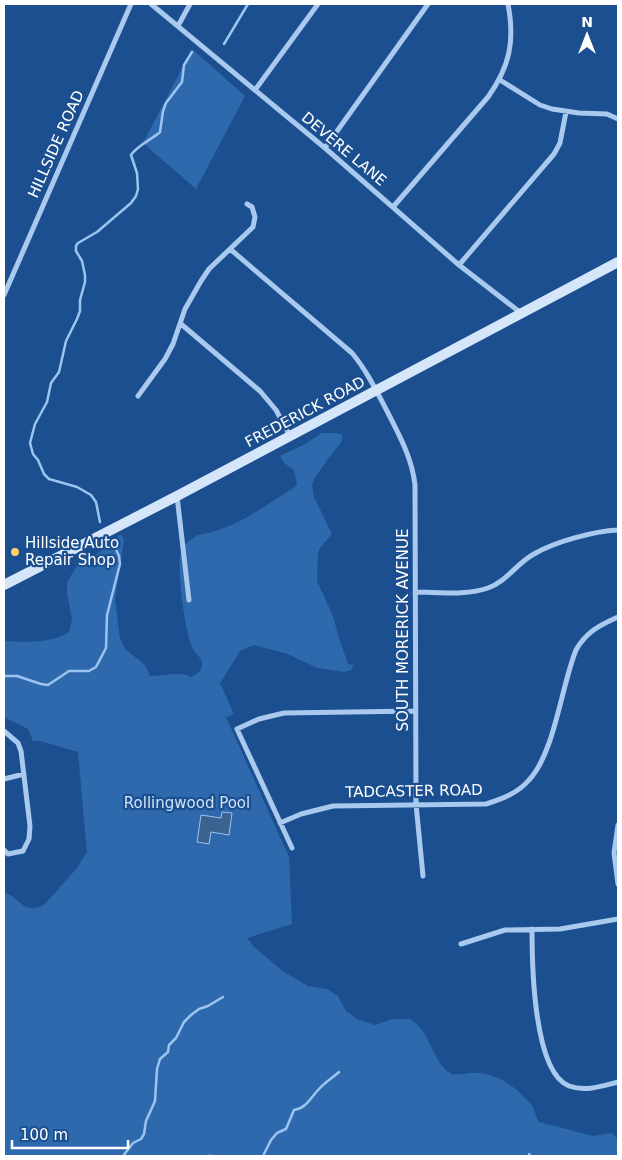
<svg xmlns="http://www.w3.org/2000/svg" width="622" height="1160" font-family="'DejaVu Sans',sans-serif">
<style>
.green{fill:#2e69ad}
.water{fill:#3c6290;stroke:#9cc4f0}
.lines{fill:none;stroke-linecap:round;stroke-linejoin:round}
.stream{stroke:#9cc4f0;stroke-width:2.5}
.street{stroke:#a9c9ee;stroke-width:5}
.secondary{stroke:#d6e6fa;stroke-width:10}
.poi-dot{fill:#ffd166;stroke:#1b4f8f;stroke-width:2}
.labels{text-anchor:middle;stroke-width:4.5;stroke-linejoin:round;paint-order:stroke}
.street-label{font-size:15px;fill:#fff;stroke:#1b4f8f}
.poi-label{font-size:15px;fill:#fff;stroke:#1b4f8f;text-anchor:start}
.park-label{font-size:15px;fill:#cfe3fa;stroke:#1b4f8f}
</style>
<rect width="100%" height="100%" fill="#1b4f8f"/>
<path class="green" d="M 192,49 L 245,96 L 196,189 L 143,143 Z
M 322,433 L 336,433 L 342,435 L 342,441 L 328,459 L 314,479 L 312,485 L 314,497 L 332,534 L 320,548 L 318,553 L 317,581 L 333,616 L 338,635 L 348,664 L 354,665 L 351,670 L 344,672 L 317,668 L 288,654 L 254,645 L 240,651 L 220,683 L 234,714 L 228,717 L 225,715 L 289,857 L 292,924 L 247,938 L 254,947 L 284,972 L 308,986 L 327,989 L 338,996 L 346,1011 L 357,1019 L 375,1025 L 392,1019 L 410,1019 C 415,1023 421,1027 424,1033 C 432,1045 438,1068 452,1074 C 457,1076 472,1072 479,1073 C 499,1074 518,1089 531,1104 C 535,1109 535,1116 539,1122 L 593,1136 L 611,1133 L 618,1139 L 618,1156 L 4,1156 L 4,893 C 20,896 23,917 45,904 L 77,868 L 87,852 L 78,752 L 40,741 L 33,741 L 28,729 L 4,717 L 4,641 C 25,642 50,644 69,632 L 72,619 L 67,594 L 67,582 L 80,561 L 97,554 L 121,534 L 124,539 L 115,600 L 120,638 L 125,649 L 145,665 L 150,676 C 163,676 182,671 191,677 C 197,674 203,670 202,663 C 201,656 194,653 192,647 C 185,630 176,569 181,552 C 182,547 188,541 193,538 C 199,533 208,534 215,531 C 240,524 260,509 282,495 C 288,491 293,490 297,484 L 294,470 L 283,462 L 280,456 L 305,444 Z"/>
<path class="water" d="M 222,812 L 232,813 L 229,835 L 211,832 L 209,844 L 197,842 L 201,815 L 221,818 Z"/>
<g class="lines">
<path class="stream" d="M 224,44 L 248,4
M 100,522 L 96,502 L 91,495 L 77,487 L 49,479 L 44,474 L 38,460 L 33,454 L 30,443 L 35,424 L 47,402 L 51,383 L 59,372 L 66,341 L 77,319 L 80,311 L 80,300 L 85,282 L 85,275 L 82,261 L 76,251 L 76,246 L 78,243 L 97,232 L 131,203 L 136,196 L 138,189 L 137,173 L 131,155 C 138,145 151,140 160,132 L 163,111 L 166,103 L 182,82 L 184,65 L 192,52
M 4,676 L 17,676 L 41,684 L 48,685 L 69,671 L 89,671 L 96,667 L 106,648 L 107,615 L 120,564 L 119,556 L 113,543
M 529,1154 L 530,1156
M 123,1156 L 133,1143 L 141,1139 L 144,1134 L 146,1121 L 155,1101 L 157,1069 L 160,1059 L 168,1052 L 169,1045 L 176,1038 L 184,1022 L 191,1015 L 199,1009 L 208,1006 L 223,997
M 207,1156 L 213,1156
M 263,1156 L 271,1140 L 277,1133 L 286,1129 L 294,1110 C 306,1108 310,1099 318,1090 C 323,1084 332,1078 339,1072"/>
<path class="street" d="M 151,4 L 325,148 L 459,265 L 521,313
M 178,26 L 190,4
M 500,80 L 540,105 L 552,109 L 579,113 L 607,114 L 618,119
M 255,90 L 318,4
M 325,148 L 428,4
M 393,207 L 488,97 C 510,66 515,41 508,4
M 230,249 L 352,353 C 367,371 377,392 388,413 C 400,437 412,458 415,485 L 416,804 L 423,876
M 459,265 L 554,154 L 560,143 L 566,112
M 4,295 L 131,4
M 181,324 L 260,391 L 276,410 L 290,436
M 138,396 L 165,359 L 173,344 L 185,309 L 201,281 L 209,269 L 253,227 L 255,217 L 252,207 L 247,204
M 177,496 L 189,600
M 415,592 C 438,592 466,596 488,588 C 506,582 517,563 534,554 C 554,542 594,531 618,530
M 4,731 L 18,743 L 21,751 L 30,826 L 29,839 L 23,851 L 8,854 L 4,850
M 4,779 L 24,774
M 280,823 L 301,814 L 333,806 L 486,804 C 502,799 518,793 529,780 C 555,752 561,687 576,650 C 586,632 600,625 618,617
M 618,825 L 614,853 L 618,884
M 292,848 L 237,729 L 259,719 L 284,713 L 416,711
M 532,929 C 532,962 533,1072 569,1086 C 585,1092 602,1086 618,1082
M 461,944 L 505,930 L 560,929 L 618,919"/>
<path class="secondary" d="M 4,585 L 177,496 L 618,262"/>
</g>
<circle class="poi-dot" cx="15" cy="552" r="5"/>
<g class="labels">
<g class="street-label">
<text transform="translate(56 144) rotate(-66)" y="5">HILLSIDE ROAD</text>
<text transform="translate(344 149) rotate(40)" y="5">DEVERE LANE</text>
<text transform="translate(305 412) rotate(-28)" y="5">FREDERICK ROAD</text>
<text transform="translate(403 630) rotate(-90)" y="5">SOUTH MORERICK AVENUE</text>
<text transform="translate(414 791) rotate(-1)" y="5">TADCASTER ROAD</text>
</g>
<g class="poi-label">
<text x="25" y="548">Hillside Auto<tspan x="25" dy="17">Repair Shop</tspan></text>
</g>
<g class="park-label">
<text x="187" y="808">Rollingwood Pool</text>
</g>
</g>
<rect width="622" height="1160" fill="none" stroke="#ffffff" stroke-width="10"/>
<g transform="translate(587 35)" stroke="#1b4f8f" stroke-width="4" paint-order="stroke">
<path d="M0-4L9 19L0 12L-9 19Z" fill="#ffffff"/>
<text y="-8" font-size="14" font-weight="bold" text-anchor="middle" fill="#ffffff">N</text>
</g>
<path d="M12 1140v8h116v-8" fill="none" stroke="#ffffff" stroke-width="2.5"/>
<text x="20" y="1140" font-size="15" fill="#ffffff" stroke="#1b4f8f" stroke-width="4" paint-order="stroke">100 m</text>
</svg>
